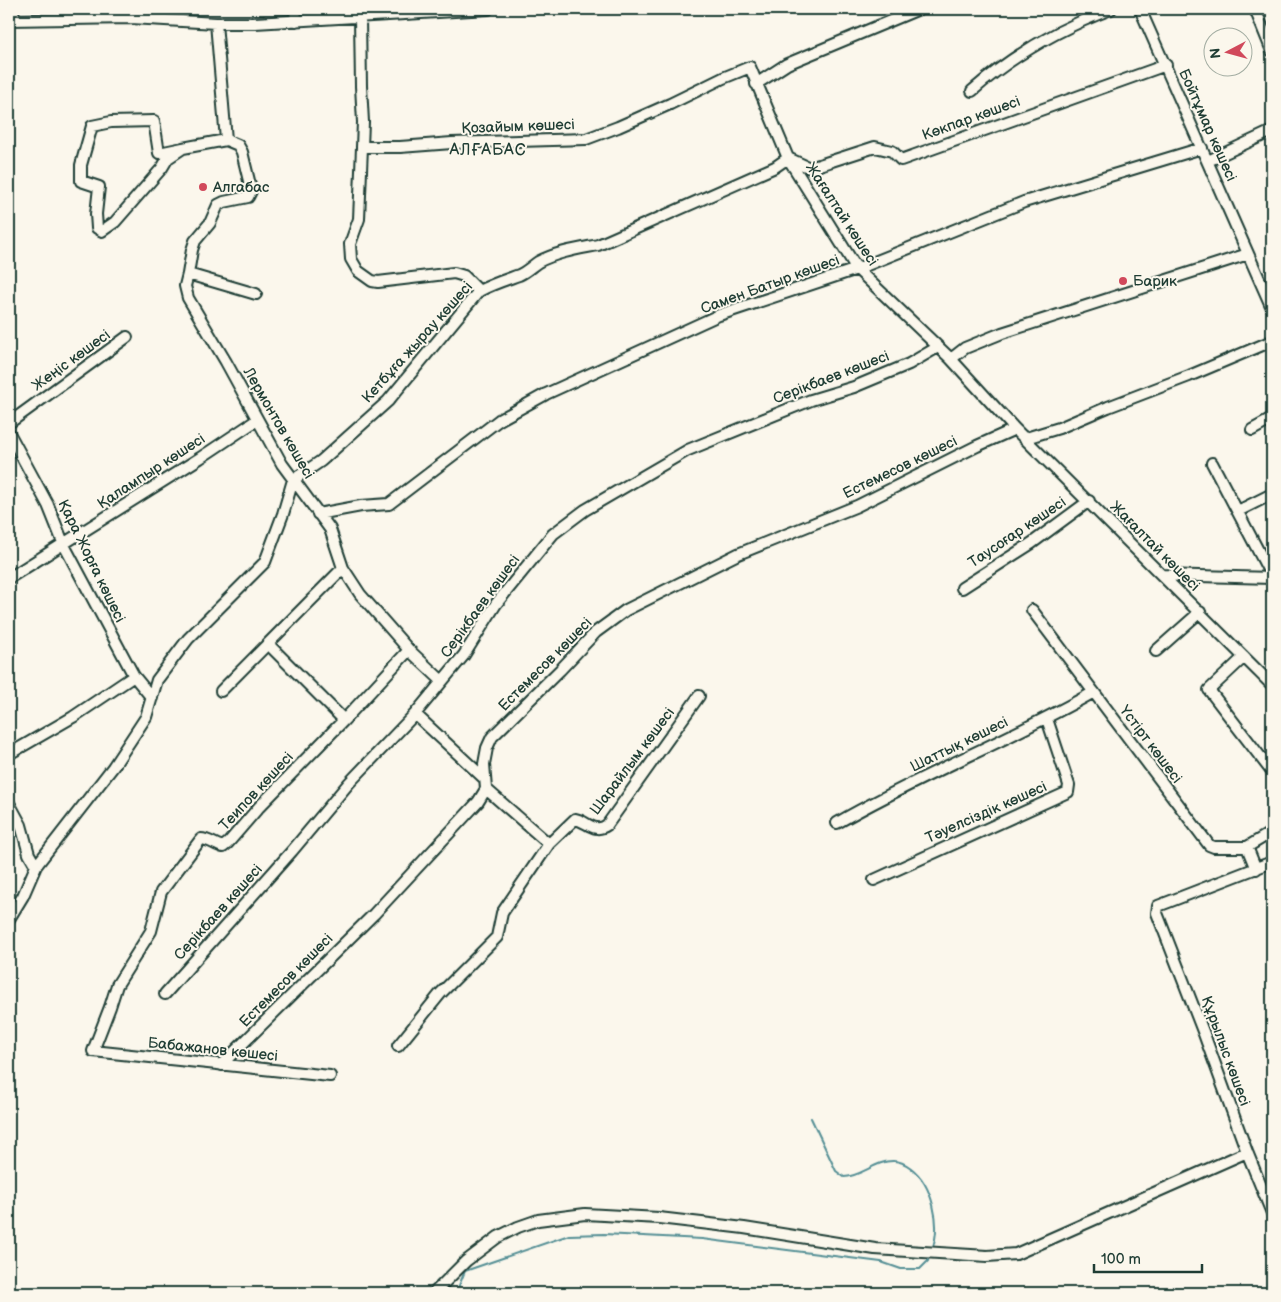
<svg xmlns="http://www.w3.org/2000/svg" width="1281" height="1302" font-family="'Balsamiq Sans',sans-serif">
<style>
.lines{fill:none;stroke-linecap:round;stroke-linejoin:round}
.stream{stroke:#548f95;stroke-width:2}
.minor-casing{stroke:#1f3d34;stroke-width:14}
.minor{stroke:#fbf7ec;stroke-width:10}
.poi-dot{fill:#d1495b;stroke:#fbf7ec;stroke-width:2}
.labels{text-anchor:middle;stroke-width:4;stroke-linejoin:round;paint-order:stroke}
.street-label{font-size:15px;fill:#1f3d34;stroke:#fbf7ec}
.poi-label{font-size:15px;fill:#1f3d34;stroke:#fbf7ec;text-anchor:start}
.neighbourhood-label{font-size:16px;letter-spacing:1px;fill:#1f3d34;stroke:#fbf7ec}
</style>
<rect width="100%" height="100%" fill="#fbf7ec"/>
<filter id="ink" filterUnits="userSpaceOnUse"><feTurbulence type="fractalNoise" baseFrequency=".02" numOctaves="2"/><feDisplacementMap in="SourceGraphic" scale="10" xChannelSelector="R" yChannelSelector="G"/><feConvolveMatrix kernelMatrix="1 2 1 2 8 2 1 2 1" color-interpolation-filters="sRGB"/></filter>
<g filter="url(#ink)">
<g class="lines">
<path class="stream" d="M 811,1118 L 836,1171 L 844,1177 C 861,1177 876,1160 894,1161 C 901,1161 907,1165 911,1168 C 932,1184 942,1225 932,1249
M 456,1293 L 465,1271 L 569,1235 L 604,1234 L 702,1239 L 881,1262 L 901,1269 L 920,1269 L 928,1261 L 929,1256"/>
<g class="minor-casing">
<path id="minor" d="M 13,9 L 14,20
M 295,9 L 296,21
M 1140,9 L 1272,308
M 1255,9 L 1272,51
M 360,17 L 361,86 L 363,122 L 362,147 L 359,219 L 350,244 L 351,259 L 358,271 L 372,281 L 378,282 L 454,273 L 464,276 L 479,291
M 9,20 L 131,18 L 216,23 L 255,23 L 488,9
M 216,23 L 226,140
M 756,84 L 787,64 L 919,9
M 972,91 C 1014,54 1058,29 1111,9
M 362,147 L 400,147 L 452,143 L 586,139 L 618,127 L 670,104 L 723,78 L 750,67 L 788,158 L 857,269 L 951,359 L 1015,429 L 1272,685
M 183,148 L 159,153 L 154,121 L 111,122 L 92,126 L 81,165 L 81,181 L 99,187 L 96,214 L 97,228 L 102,231 L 115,222 L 162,168 L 168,158 L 183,148 L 226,140 L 238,145 L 242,152 L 250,185 L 251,191 L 248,197 L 224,202 L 218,205 L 210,223 L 195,241 L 192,250 L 188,274
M 788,158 L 810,168 L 875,147 L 892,151 L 901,160 L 1166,65
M 1208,161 L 1272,131
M 256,294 L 188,274 L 185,286 L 188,298 L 226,362 L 282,464 L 330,529 L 343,568 L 360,594 L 409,650 L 442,681
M 951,359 L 965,348 L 1002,333 L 1248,254
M 9,423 L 127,337
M 1252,430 L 1272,419
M 9,433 L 48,505 L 64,545 L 134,676 L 152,698
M 1026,438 L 1059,428 L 1108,407 L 1189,376 L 1272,341
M 1212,463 L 1272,577
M 1238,511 L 1272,494
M 318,514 L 361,506 L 389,504 L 499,420 L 546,394 L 719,315 L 857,269 L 1024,202 L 1202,148
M 1162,575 L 1272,578
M 9,578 L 200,458 L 257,420
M 962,588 L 1032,543 L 1089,501
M 1032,610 L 1209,845 L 1214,847 L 1247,847 L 1256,869
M 268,644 L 344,720
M 1156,651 L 1200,612
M 1244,657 L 1209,690 L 1272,772
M 221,691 L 343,568
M 415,714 L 485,779
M 9,754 L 73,717 L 134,676
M 486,789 L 549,844
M 9,803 L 21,825 L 29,854 L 36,866
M 837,823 C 920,775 1010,740 1094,692
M 1247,847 L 1272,832
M 1272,862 L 1158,906 L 1157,913 L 1204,1034 L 1247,1152 L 1272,1213
M 874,880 L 1068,792 L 1069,785 L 1047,719
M 9,919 L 23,896 L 36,866 L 113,767 L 146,717 L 157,680 L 188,639 L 265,562 L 283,514 L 293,480 L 321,461 L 388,401 L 479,291 C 492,284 505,280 519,275 C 526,272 532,266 538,262 C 557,252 578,249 598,245 L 775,167 L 788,158
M 165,994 L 292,851 L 349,783 L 415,714 L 464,655 L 496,604 L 553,534 L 585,510 L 688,450 L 811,400 L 854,387 L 909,364 L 938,347
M 398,1046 L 440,994 L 497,937 L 502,913 L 549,844 L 575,819 C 587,821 594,834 607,825 L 699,696
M 221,1065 L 374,914 L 478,802 L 486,789 L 484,764 L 487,748 L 492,737 L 560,670 L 596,632 L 626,610 L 738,554 L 857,506 L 977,446 L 1015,429
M 330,1076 L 93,1051 L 110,1007 L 117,985 L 151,931 L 161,892 L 201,839 C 208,839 216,845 223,847 L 228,843 L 259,807 L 344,720 L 409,650
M 434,1293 L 466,1261 L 498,1237 L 518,1227 L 538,1220 L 585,1214 L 659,1218 L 744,1228 L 875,1249 L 987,1256 L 1016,1254 L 1247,1152"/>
</g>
<use href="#minor" class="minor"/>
</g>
</g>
<g class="poi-dot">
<circle cx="203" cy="187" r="5"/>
<circle cx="1123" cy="281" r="5"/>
</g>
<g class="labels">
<g class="street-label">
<text transform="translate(971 118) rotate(-20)" y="5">Көкпар көшесі</text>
<text transform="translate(1208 125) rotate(66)" y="5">Бойтұмар көшесі</text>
<text transform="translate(518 126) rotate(-2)" y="5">Қозайым көшесі</text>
<text transform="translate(842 214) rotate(57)" y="5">Жағалтай көшесі</text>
<text transform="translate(770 284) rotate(-20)" y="5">Самен Батыр көшесі</text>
<text transform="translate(417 342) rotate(-48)" y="5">Кетбұға жырау көшесі</text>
<text transform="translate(71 360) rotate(-36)" y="5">Жеңіс көшесі</text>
<text transform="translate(831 377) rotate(-21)" y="5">Серікбаев көшесі</text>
<text transform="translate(279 423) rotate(60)" y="5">Лермонтов көшесі</text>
<text transform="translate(900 467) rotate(-26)" y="5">Естемесов көшесі</text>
<text transform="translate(151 471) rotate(-33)" y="5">Қалампыр көшесі</text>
<text transform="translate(1017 532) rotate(-34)" y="5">Тауcоғар көшесі</text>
<text transform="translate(1155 546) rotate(45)" y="5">Жағалтай көшесі</text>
<text transform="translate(92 561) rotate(64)" y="5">Қара Жорға көшесі</text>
<text transform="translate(480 606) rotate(-54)" y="5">Серікбаев көшесі</text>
<text transform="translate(545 664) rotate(-45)" y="5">Естемесов көшесі</text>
<text transform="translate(959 744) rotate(-26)" y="5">Шаттық көшесі</text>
<text transform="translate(1151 744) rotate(53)" y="5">Үстірт көшесі</text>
<text transform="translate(632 761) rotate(-53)" y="5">Шарайлым көшесі</text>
<text transform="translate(256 791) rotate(-47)" y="5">Теипов көшесі</text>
<text transform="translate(986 812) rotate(-24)" y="5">Тәуелсіздік көшесі</text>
<text transform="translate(218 912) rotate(-48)" y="5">Серікбаев көшесі</text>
<text transform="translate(286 980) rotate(-45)" y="5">Естемесов көшесі</text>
<text transform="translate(213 1049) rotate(6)" y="5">Бабажанов көшесі</text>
<text transform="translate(1226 1051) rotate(70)" y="5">Құрылыс көшесі</text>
</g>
<g class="poi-label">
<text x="213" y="192">Алгабас</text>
<text x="1133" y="286">Барик</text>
</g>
<g class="neighbourhood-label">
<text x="488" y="155">АЛҒАБАС</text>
</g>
</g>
<rect width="1281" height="1302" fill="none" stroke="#fbf7ec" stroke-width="30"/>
<rect x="15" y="15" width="1251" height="1272" fill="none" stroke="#1f3d34" stroke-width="2" filter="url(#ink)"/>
<g transform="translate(1228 52) rotate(264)"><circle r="24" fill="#fbf7ec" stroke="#a3ada2"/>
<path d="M0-4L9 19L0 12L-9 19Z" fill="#d1495b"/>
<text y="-8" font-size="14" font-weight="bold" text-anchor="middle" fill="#1f3d34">N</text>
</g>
<path d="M1094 1264v8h108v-8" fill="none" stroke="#1f3d34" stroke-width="2.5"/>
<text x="1101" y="1264" font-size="15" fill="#1f3d34" stroke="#fbf7ec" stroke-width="4" paint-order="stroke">100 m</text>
</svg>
